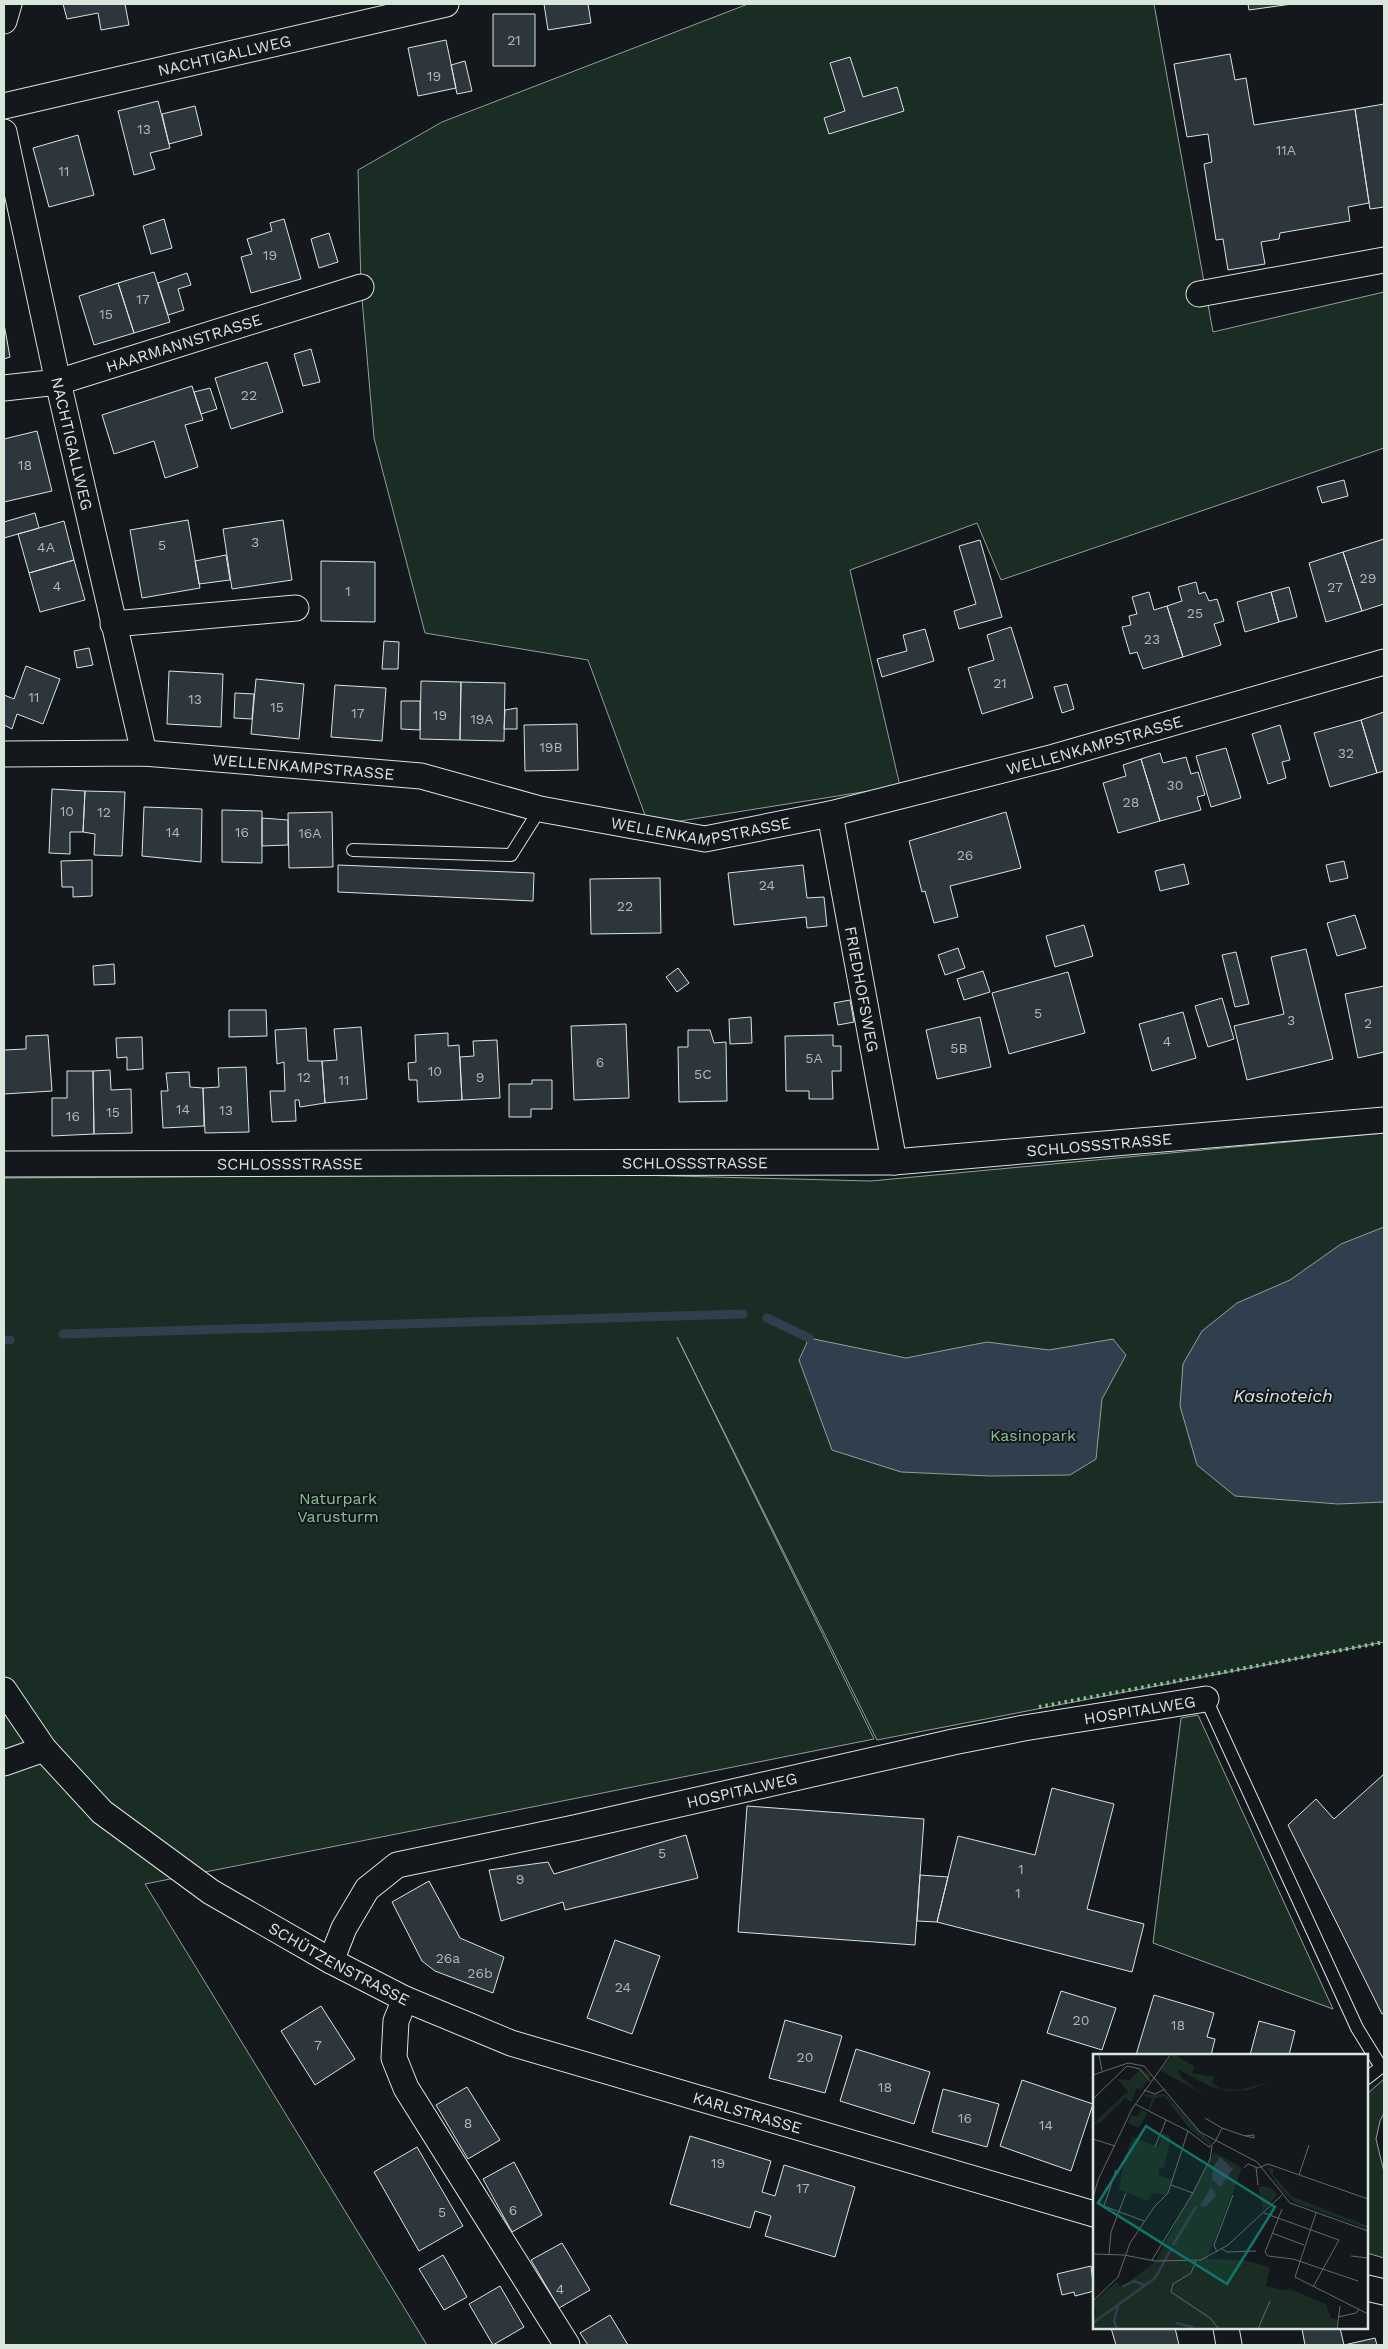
<svg xmlns="http://www.w3.org/2000/svg" width="1388" height="2349" font-family="'Work Sans',sans-serif">
<style>
.green{fill:#1a2d24;stroke:#939e99}
.water{fill:#2f3f4d;stroke:#939e99}
.lines{fill:none;stroke-linecap:round;stroke-linejoin:round}
.stream{stroke:#2f3f4d;stroke-width:9}
.building{fill:#2c363c;stroke:#d8e6dc}
.lane-casing{stroke:#d8e6dc;stroke-width:14}
.street-casing{stroke:#d8e6dc;stroke-width:27}
.lane{stroke:#14181c;stroke-width:12}
.street{stroke:#14181c;stroke-width:25}
.hedge{stroke:#8ac095;stroke-width:4;stroke-dasharray:2.5 4;stroke-linecap:butt}
.labels{text-anchor:middle;stroke-width:4;stroke-linejoin:round;paint-order:stroke}
.number-label{font-size:14px;fill:#adbab4}
.street-label{font-size:16px;fill:#d8e6dc;stroke:#14181c}
.park-label{font-size:16px;fill:#8ac095;stroke:#14181c}
.water-label{font-size:18px;font-style:italic;fill:#d8e6dc;stroke:#14181c}
.inset-river{fill:none;stroke:#2f3f4d;stroke-width:2.5}
.inset-road{fill:none;stroke:#626a69;stroke-width:1}
.view{fill:#0f766e;fill-opacity:0.15;stroke:#0f766e;stroke-width:2.5}
.inset-edge{fill:none;stroke:#d8e6dc;stroke-width:2.5}
</style>
<rect width="100%" height="100%" fill="#14181c"/>
<path class="green" d="M 748,4 L 1154,4 L 1213,332 L 1384,292 L 1384,448 L 1001,580 L 977,523 L 850,570 L 900,786 L 649,826 L 588,660 L 425,633 L 374,438 L 361,287 L 358,170 L 442,122 Z
M 1384,1133 L 1384,1642 L 877,1740 L 677,1337 L 874,1739 L 145,1884 L 427,2345 L 4,2345 L 4,1178 L 596,1174 L 871,1181 Z
M 1198,1715 L 1333,2009 L 1153,1943 L 1181,1718 Z
M 1384,2079 L 1384,2113 L 1380,2121 L 1376,2139 L 1384,2172 L 1384,2258 L 1367,2253 L 1367,2094 Z"/>
<path class="water" d="M 1384,1227 L 1384,1502 L 1338,1504 L 1235,1496 L 1197,1465 L 1180,1406 L 1183,1364 L 1202,1331 L 1237,1303 L 1290,1280 L 1341,1244 Z
M 809,1338 L 906,1358 L 987,1342 L 1049,1350 L 1113,1339 L 1126,1355 L 1102,1399 L 1096,1459 L 1070,1475 L 990,1476 L 901,1472 L 832,1450 L 799,1360 Z"/>
<g class="lines">
<path class="stream" d="M 767,1318 L 809,1338
M 63,1334 L 743,1314
M 4,1340 L 10,1340"/>
</g>
<path class="building" d="M 63,4 L 125,4 L 129,25 L 101,30 L 98,13 L 67,19 Z
M 544,4 L 588,4 L 591,23 L 548,30 Z
M 1248,4 L 1292,4 L 1249,10 Z
M 493,14 L 535,14 L 535,66 L 493,66 Z
M 446,40 L 456,88 L 418,96 L 408,48 Z
M 1230,54 L 1235,80 L 1246,78 L 1254,125 L 1355,109 L 1369,203 L 1348,207 L 1350,221 L 1280,233 L 1279,239 L 1261,242 L 1265,264 L 1228,270 L 1223,239 L 1216,240 L 1204,164 L 1212,162 L 1208,134 L 1187,137 L 1174,64 Z
M 850,57 L 863,97 L 897,87 L 904,111 L 829,134 L 824,118 L 845,111 L 830,63 Z
M 465,61 L 472,91 L 457,94 L 451,65 Z
M 158,101 L 170,148 L 150,153 L 155,169 L 134,175 L 118,111 Z
M 1384,104 L 1384,207 L 1370,209 L 1355,109 Z
M 195,106 L 202,135 L 169,144 L 162,114 Z
M 78,135 L 94,195 L 49,207 L 33,148 Z
M 164,219 L 172,248 L 151,254 L 143,226 Z
M 284,219 L 301,279 L 251,293 L 241,257 L 252,254 L 247,239 L 272,231 L 270,223 Z
M 329,233 L 338,262 L 319,268 L 311,239 Z
M 154,272 L 170,322 L 134,333 L 118,283 Z
M 187,273 L 191,285 L 178,289 L 184,310 L 168,315 L 158,283 Z
M 118,283 L 134,333 L 94,345 L 79,296 Z
M 4,324 L 10,357 L 4,359 Z
M 311,349 L 320,382 L 303,386 L 294,354 Z
M 267,362 L 283,412 L 231,429 L 215,378 Z
M 192,386 L 203,420 L 185,425 L 198,467 L 165,478 L 154,441 L 114,454 L 102,415 Z
M 210,388 L 217,409 L 201,414 L 194,392 Z
M 37,431 L 52,491 L 4,502 L 4,439 Z
M 1344,480 L 1348,496 L 1322,503 L 1317,487 Z
M 35,513 L 39,528 L 4,538 L 4,522 Z
M 188,520 L 200,588 L 142,598 L 130,530 Z
M 283,520 L 292,580 L 232,589 L 223,529 Z
M 64,521 L 74,560 L 29,573 L 18,534 Z
M 1384,539 L 1384,604 L 1362,611 L 1343,552 Z
M 980,540 L 1002,617 L 959,629 L 954,611 L 976,604 L 959,546 Z
M 1343,552 L 1362,611 L 1326,622 L 1309,563 Z
M 226,555 L 230,580 L 199,584 L 195,561 Z
M 74,560 L 85,600 L 40,612 L 29,573 Z
M 321,561 L 375,562 L 375,622 L 321,621 Z
M 1196,582 L 1199,594 L 1205,592 L 1209,601 L 1217,599 L 1224,621 L 1214,624 L 1221,645 L 1183,657 L 1167,606 L 1182,601 L 1178,587 Z
M 1289,587 L 1297,617 L 1279,622 L 1271,592 Z
M 1149,592 L 1154,610 L 1167,606 L 1183,657 L 1143,669 L 1137,652 L 1130,654 L 1122,627 L 1131,625 L 1129,616 L 1137,614 L 1132,597 Z
M 1271,592 L 1279,622 L 1245,632 L 1237,602 Z
M 1011,627 L 1033,698 L 982,714 L 968,668 L 994,660 L 987,635 Z
M 925,629 L 934,661 L 882,677 L 877,659 L 907,651 L 903,635 Z
M 384,641 L 399,642 L 398,669 L 382,669 Z
M 89,648 L 93,665 L 77,668 L 74,651 Z
M 26,666 L 60,679 L 43,724 L 17,714 L 12,729 L 4,725 L 4,695 L 14,699 Z
M 169,671 L 223,674 L 221,727 L 167,724 Z
M 256,679 L 304,684 L 299,739 L 251,734 Z
M 421,681 L 461,682 L 460,740 L 420,739 Z
M 461,682 L 505,683 L 504,741 L 460,740 Z
M 1067,684 L 1074,709 L 1062,713 L 1054,687 Z
M 335,685 L 386,688 L 382,741 L 331,737 Z
M 235,693 L 254,694 L 252,719 L 234,718 Z
M 401,701 L 420,701 L 420,730 L 401,729 Z
M 517,708 L 517,729 L 504,729 L 505,710 Z
M 1384,712 L 1384,771 L 1377,773 L 1361,720 Z
M 1361,720 L 1377,773 L 1330,787 L 1314,733 Z
M 577,724 L 578,770 L 525,771 L 524,725 Z
M 1280,725 L 1290,760 L 1282,762 L 1286,778 L 1268,784 L 1252,734 Z
M 1226,748 L 1241,798 L 1211,807 L 1196,756 Z
M 1160,753 L 1163,763 L 1186,757 L 1191,774 L 1198,772 L 1205,795 L 1197,797 L 1201,810 L 1160,821 L 1141,759 Z
M 1141,759 L 1160,821 L 1118,833 L 1103,783 L 1126,776 L 1123,765 Z
M 52,789 L 85,791 L 83,832 L 70,832 L 70,854 L 49,853 Z
M 85,791 L 125,792 L 122,856 L 94,855 L 95,834 L 83,832 Z
M 144,807 L 202,809 L 201,862 L 142,856 Z
M 222,810 L 262,811 L 262,863 L 222,862 Z
M 332,812 L 333,867 L 289,868 L 288,813 Z
M 1006,812 L 1021,868 L 950,886 L 958,917 L 934,923 L 925,891 L 922,892 L 909,841 Z
M 262,818 L 288,820 L 288,845 L 262,846 Z
M 92,860 L 92,896 L 73,897 L 73,887 L 62,887 L 61,861 Z
M 1344,861 L 1348,878 L 1330,882 L 1326,865 Z
M 1184,864 L 1189,884 L 1160,891 L 1155,871 Z
M 338,865 L 534,873 L 533,901 L 338,892 Z
M 803,865 L 807,898 L 824,897 L 827,926 L 807,928 L 806,917 L 734,925 L 728,873 Z
M 660,878 L 661,933 L 591,934 L 590,879 Z
M 1355,915 L 1366,948 L 1337,956 L 1327,923 Z
M 1084,925 L 1093,956 L 1055,967 L 1046,936 Z
M 958,948 L 965,968 L 945,975 L 938,955 Z
M 1306,949 L 1333,1059 L 1247,1080 L 1234,1026 L 1284,1014 L 1271,957 Z
M 1236,952 L 1249,1004 L 1235,1007 L 1222,955 Z
M 114,964 L 115,984 L 94,985 L 93,966 Z
M 678,968 L 689,983 L 677,992 L 666,977 Z
M 983,971 L 990,992 L 964,1000 L 957,979 Z
M 1068,972 L 1085,1033 L 1009,1054 L 992,993 Z
M 1384,986 L 1384,1052 L 1358,1058 L 1345,994 Z
M 1222,998 L 1234,1039 L 1208,1047 L 1195,1006 Z
M 850,1000 L 854,1022 L 838,1025 L 834,1003 Z
M 229,1010 L 266,1010 L 267,1036 L 229,1037 Z
M 1183,1012 L 1196,1058 L 1152,1071 L 1139,1024 Z
M 751,1017 L 752,1043 L 730,1044 L 729,1019 Z
M 980,1017 L 991,1067 L 937,1079 L 926,1030 Z
M 626,1024 L 629,1098 L 574,1100 L 571,1026 Z
M 361,1027 L 367,1099 L 325,1103 L 322,1061 L 337,1060 L 334,1029 Z
M 306,1028 L 308,1061 L 322,1061 L 325,1103 L 300,1107 L 299,1100 L 295,1100 L 296,1121 L 272,1122 L 270,1091 L 285,1091 L 284,1062 L 277,1064 L 275,1030 Z
M 688,1030 L 710,1030 L 714,1043 L 726,1042 L 727,1101 L 679,1102 L 678,1047 L 688,1047 Z
M 448,1033 L 448,1046 L 459,1045 L 462,1100 L 418,1102 L 417,1080 L 409,1080 L 408,1063 L 416,1062 L 415,1035 Z
M 48,1035 L 52,1091 L 4,1094 L 4,1050 L 26,1049 L 26,1036 Z
M 833,1035 L 833,1046 L 841,1046 L 841,1071 L 832,1071 L 833,1099 L 809,1099 L 809,1091 L 786,1091 L 785,1036 Z
M 142,1037 L 143,1069 L 127,1070 L 127,1057 L 117,1058 L 116,1038 Z
M 497,1040 L 500,1098 L 462,1100 L 460,1057 L 474,1056 L 473,1041 Z
M 246,1067 L 249,1132 L 205,1133 L 203,1088 L 219,1087 L 218,1068 Z
M 110,1070 L 111,1090 L 131,1089 L 132,1133 L 94,1134 L 93,1071 Z
M 67,1071 L 93,1071 L 94,1134 L 52,1136 L 52,1098 L 67,1098 Z
M 189,1072 L 190,1087 L 203,1088 L 204,1126 L 163,1128 L 161,1091 L 168,1091 L 166,1073 Z
M 532,1080 L 552,1080 L 552,1109 L 531,1109 L 531,1117 L 509,1117 L 509,1084 L 532,1084 Z
M 1384,1774 L 1384,2013 L 1382,2014 L 1288,1825 L 1316,1799 L 1334,1819 Z
M 1052,1788 L 1114,1804 L 1087,1909 L 1144,1924 L 1132,1972 L 937,1922 L 958,1836 L 1035,1855 Z
M 747,1806 L 924,1819 L 915,1945 L 738,1932 Z
M 686,1835 L 698,1878 L 565,1910 L 563,1902 L 501,1921 L 489,1870 L 548,1862 L 554,1874 Z
M 920,1875 L 948,1877 L 937,1922 L 917,1921 Z
M 429,1881 L 460,1938 L 504,1957 L 493,1993 L 435,1971 L 422,1961 L 392,1902 Z
M 615,1940 L 660,1956 L 632,2034 L 587,2018 Z
M 1061,1991 L 1116,2008 L 1102,2050 L 1047,2033 Z
M 1154,1995 L 1214,2013 L 1207,2037 L 1215,2039 L 1211,2055 L 1136,2055 Z
M 321,2006 L 355,2059 L 315,2085 L 281,2031 Z
M 785,2020 L 842,2036 L 825,2093 L 769,2078 Z
M 1259,2021 L 1295,2031 L 1289,2055 L 1250,2055 Z
M 856,2049 L 930,2072 L 914,2124 L 840,2101 Z
M 1022,2080 L 1093,2104 L 1071,2171 L 1000,2146 Z
M 467,2087 L 500,2140 L 468,2159 L 436,2105 Z
M 943,2089 L 999,2104 L 987,2147 L 932,2132 Z
M 690,2136 L 771,2161 L 762,2192 L 775,2196 L 784,2165 L 855,2187 L 835,2257 L 765,2236 L 771,2216 L 755,2211 L 750,2228 L 670,2204 Z
M 417,2147 L 463,2226 L 419,2251 L 374,2172 Z
M 514,2162 L 542,2215 L 512,2232 L 483,2179 Z
M 562,2243 L 590,2290 L 559,2308 L 531,2260 Z
M 443,2255 L 467,2297 L 444,2310 L 419,2269 Z
M 1091,2266 L 1094,2291 L 1075,2296 L 1074,2292 L 1062,2295 L 1057,2274 Z
M 500,2286 L 524,2327 L 493,2345 L 469,2304 Z
M 610,2315 L 628,2345 L 588,2345 L 580,2333 Z
M 1111,2328 L 1175,2328 L 1179,2345 L 1116,2345 Z
M 1309,2328 L 1340,2328 L 1344,2345 L 1375,2338 L 1377,2345 L 1305,2345 L 1302,2329 Z"/>
<g class="lines">
<g class="lane-casing">
<path id="lane" d="M 353,850 L 511,855 L 540,809
M 1206,1699 L 1357,2028 L 1381,2067 L 1367,2078"/>
</g>
<g class="street-casing">
<g id="street">
<path d="M 4,21 L 9,4"/>
<path id="s1" d="M 4,106 L 446,4"/>
<path id="s2" d="M 4,132 L 58,382 L 144,753"/>
<path d="M 1199,294 L 1384,260"/>
<path id="s3" d="M 4,388 L 58,382 L 361,287"/>
<path d="M 113,624 L 296,608"/>
<path id="s4" d="M 4,754 L 144,753 L 421,776 L 540,809 L 705,839 L 830,814 L 1054,757 L 1384,662"/>
<path id="s5" d="M 830,814 L 894,1162"/>
<path id="s6" d="M 4,1164 L 894,1162 L 1384,1120"/>
<path id="s7" d="M 4,1690 L 44,1749 L 102,1812 L 211,1892 L 331,1961 L 405,1999 L 511,2043 L 1094,2214"/>
<path d="M 4,1763 L 44,1749"/>
<path id="s8" d="M 331,1961 L 344,1928 L 367,1889 L 397,1865 L 574,1828 L 953,1742 L 1024,1728 L 1206,1699"/>
<path d="M 405,1999 L 396,2021 L 394,2058 L 406,2088 L 567,2345"/>
<path d="M 1367,2288 L 1384,2292"/>
<path d="M 1226,2328 L 1229,2345"/>
</g>
</g>
<use href="#lane" class="lane"/>
<use href="#street" class="street"/>
<path class="hedge" d="M 1039,1707 L 1384,1642"/>
</g>
<g class="labels">
<g class="number-label">
<text x="514" y="45">21</text>
<text x="434" y="81">19</text>
<text x="144" y="134">13</text>
<text x="1286" y="155">11A</text>
<text x="64" y="176">11</text>
<text x="270" y="260">19</text>
<text x="143" y="304">17</text>
<text x="106" y="319">15</text>
<text x="249" y="400">22</text>
<text x="25" y="470">18</text>
<text x="255" y="547">3</text>
<text x="162" y="550">5</text>
<text x="46" y="552">4A</text>
<text x="1368" y="583">29</text>
<text x="57" y="591">4</text>
<text x="1335" y="592">27</text>
<text x="348" y="596">1</text>
<text x="1195" y="618">25</text>
<text x="1152" y="644">23</text>
<text x="1000" y="688">21</text>
<text x="34" y="702">11</text>
<text x="195" y="704">13</text>
<text x="277" y="712">15</text>
<text x="358" y="718">17</text>
<text x="440" y="720">19</text>
<text x="482" y="724">19A</text>
<text x="551" y="752">19B</text>
<text x="1346" y="758">32</text>
<text x="1175" y="790">30</text>
<text x="1131" y="807">28</text>
<text x="67" y="816">10</text>
<text x="104" y="817">12</text>
<text x="173" y="837">14</text>
<text x="242" y="837">16</text>
<text x="310" y="838">16A</text>
<text x="965" y="860">26</text>
<text x="767" y="890">24</text>
<text x="625" y="911">22</text>
<text x="1038" y="1018">5</text>
<text x="1291" y="1025">3</text>
<text x="1368" y="1028">2</text>
<text x="1167" y="1046">4</text>
<text x="959" y="1053">5B</text>
<text x="814" y="1063">5A</text>
<text x="600" y="1067">6</text>
<text x="435" y="1076">10</text>
<text x="703" y="1079">5C</text>
<text x="304" y="1082">12</text>
<text x="480" y="1082">9</text>
<text x="344" y="1085">11</text>
<text x="183" y="1114">14</text>
<text x="226" y="1115">13</text>
<text x="113" y="1117">15</text>
<text x="73" y="1121">16</text>
<text x="662" y="1858">5</text>
<text x="1021" y="1874">1</text>
<text x="520" y="1884">9</text>
<text x="1018" y="1898">1</text>
<text x="448" y="1963">26a</text>
<text x="480" y="1978">26b</text>
<text x="623" y="1992">24</text>
<text x="1081" y="2025">20</text>
<text x="1178" y="2030">18</text>
<text x="318" y="2050">7</text>
<text x="805" y="2062">20</text>
<text x="885" y="2092">18</text>
<text x="965" y="2123">16</text>
<text x="468" y="2128">8</text>
<text x="1046" y="2130">14</text>
<text x="718" y="2168">19</text>
<text x="803" y="2193">17</text>
<text x="513" y="2215">6</text>
<text x="442" y="2217">5</text>
<text x="560" y="2294">4</text>
</g>
<g class="street-label">
<text dy="6" stroke="none"><textPath href="#s1" startOffset="226">NACHTIGALLWEG</textPath></text>
<text dy="6" stroke="none"><textPath href="#s3" startOffset="186">HAARMANNSTRASSE</textPath></text>
<text dy="6" stroke="none"><textPath href="#s2" startOffset="319">NACHTIGALLWEG</textPath></text>
<text dy="6" stroke="none"><textPath href="#s4" startOffset="1110">WELLENKAMPSTRASSE</textPath></text>
<text dy="6" stroke="none"><textPath href="#s4" startOffset="300">WELLENKAMPSTRASSE</textPath></text>
<text dy="6" stroke="none"><textPath href="#s4" startOffset="705">WELLENKAMPSTRASSE</textPath></text>
<text dy="6" stroke="none"><textPath href="#s5" startOffset="178">FRIEDHOFSWEG</textPath></text>
<text dy="6" stroke="none"><textPath href="#s6" startOffset="1096">SCHLOSSSTRASSE</textPath></text>
<text dy="6" stroke="none"><textPath href="#s6" startOffset="691">SCHLOSSSTRASSE</textPath></text>
<text dy="6" stroke="none"><textPath href="#s6" startOffset="286">SCHLOSSSTRASSE</textPath></text>
<text dy="6" stroke="none"><textPath href="#s8" startOffset="878">HOSPITALWEG</textPath></text>
<text dy="6" stroke="none"><textPath href="#s8" startOffset="472">HOSPITALWEG</textPath></text>
<text dy="6" stroke="none"><textPath href="#s7" startOffset="439">SCHÜTZENSTRASSE</textPath></text>
<text dy="6" stroke="none"><textPath href="#s7" startOffset="875">KARLSTRASSE</textPath></text>
</g>
<g class="park-label">
<text x="1033" y="1441">Kasinopark</text>
<text x="338" y="1504">Naturpark<tspan x="338" dy="18">Varusturm</tspan></text>
</g>
<g class="water-label">
<text x="1283" y="1402">Kasinoteich</text>
</g>
</g>
<g transform="translate(1093 2054)">
<rect width="275" height="275" fill="#14181c"/>
<path d="M 81,0 L 102,13 L 99,19 L 121,23 L 119,29 L 129,35 L 147,36 L 180,27 L 155,36 L 135,37 L 116,32 L 85,15 L 88,23 L 108,39 L 67,16 ZM 40,11 L 58,21 L 48,36 L 44,34 L 38,48 L 32,44 L 8,68 L 0,70 L 35,37 L 24,25 L 37,26 L 46,16 ZM 72,40 L 118,89 L 117,91 L 96,74 L 71,42 L 62,44 L 57,56 L 60,59 L 55,56 L 59,45 L 50,41 ZM 48,56 L 55,59 L 46,74 L 35,69 L 38,62 L 45,62 ZM 70,79 L 78,82 L 71,114 L 67,113 L 65,121 L 79,126 L 73,141 L 61,139 L 54,147 L 26,135 L 32,102 L 40,83 L 65,93 ZM 121,98 L 149,114 L 114,205 L 151,206 L 177,213 L 173,232 L 194,237 L 195,234 L 233,250 L 238,264 L 244,266 L 243,275 L 0,275 L 3,257 L 0,249 L 23,228 L 29,233 L 62,208 ZM 174,113 L 180,115 L 180,121 L 200,143 L 275,172 L 275,175 L 201,148 L 186,134 ZM 170,132 L 180,135 L 184,141 L 170,156 L 165,133 Z" fill="#1a2d24"/>
<path d="M 127,103 L 140,115 L 127,133 L 119,125 L 120,113 ZM 118,133 L 123,141 L 113,153 L 107,152 Z" fill="#2f3f4d"/>
<path class="inset-river" d="M 80,191 L 103,153M 29,233 L 41,227 L 51,231M 0,269 L 62,224 L 79,194M 83,269 L 100,273M 24,275 L 21,267 L 25,252"/>
<path class="inset-road" d="M 6,1 L 9,17M 0,21 L 35,9 L 51,12 L 107,78 L 164,108 L 197,149 L 275,177M 51,36 L 62,40 L 72,35M 0,45 L 34,12 L 47,15 L 57,27M 42,50 L 95,77 L 116,93 L 122,88 L 129,74M 112,64 L 129,74 L 149,81 L 161,84 L 161,81 L 152,82M 0,85 L 22,92M 62,93 L 73,66M 163,113 L 165,131M 151,114 L 155,110 L 165,114 L 175,110 L 275,145M 23,116 L 11,152 L 51,167M 206,121 L 216,91M 78,131 L 100,139M 0,144 L 5,126 L 39,55 L 78,0M 189,155 L 172,198 L 175,202 L 200,205 L 265,227M 171,159 L 246,186 L 220,233M 223,159 L 202,223 L 275,260M 179,179 L 211,191M 129,195 L 134,198 L 163,197M 124,198 L 121,191 L 140,141M 0,200 L 31,201 L 62,207 L 108,206 L 135,191 L 189,141M 16,200 L 18,178 L 33,139M 258,202 L 275,204M 59,206 L 100,139 L 117,105 L 119,92M 103,207 L 98,219 L 80,230 L 78,238 L 117,264 L 126,275M 1,246 L 25,223 L 37,189 L 62,152 L 75,139 L 95,77M 245,263 L 263,259 L 266,255M 165,275 L 177,247M 244,275 L 247,252"/>
<path class="view" d="M 53,72 L 182,153 L 134,230 L 5,149 Z"/>
<rect width="275" height="275" class="inset-edge"/>
</g>
<rect width="1388" height="2349" fill="none" stroke="#d8e6dc" stroke-width="10"/>
</svg>
